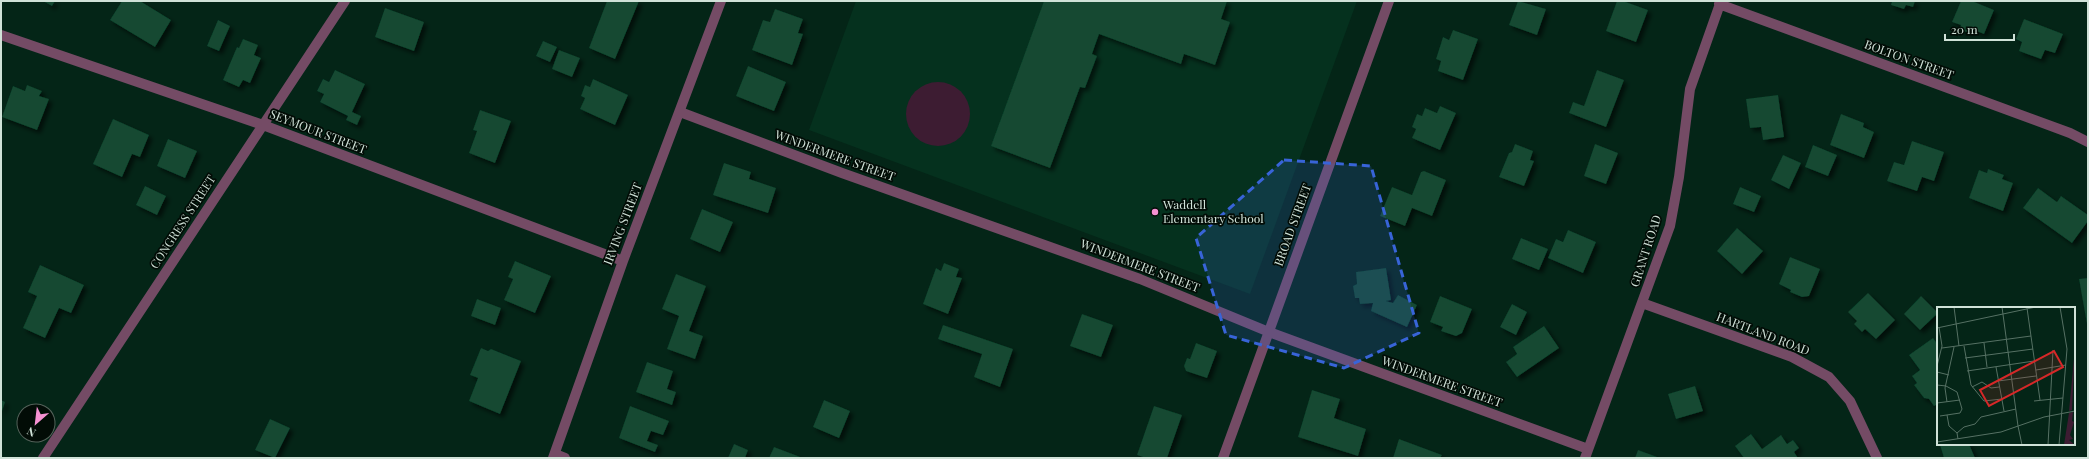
<svg xmlns="http://www.w3.org/2000/svg" width="2089" height="459" font-family="'Playfair Display',serif">
<style>
.built{fill:#05311e}
.green{fill:#3d1c32}
.building{fill:#124830;filter:url(#shadow)}
.lines{fill:none;stroke-linecap:round;stroke-linejoin:round}
.minor{stroke:#744b65;stroke-width:10}
.marked{fill:#3864d8;fill-opacity:0.2;stroke:#3864d8;stroke-width:3;stroke-dasharray:8 5;stroke-linejoin:round}
.poi-dot{fill:#f591d2;stroke:#020c06;stroke-width:1.5}
.labels{text-anchor:middle;stroke-width:3.5;stroke-linejoin:round;paint-order:stroke}
.street-label{font-size:12px;fill:#d0e2d8;stroke:#020c06}
.poi-label{font-size:12px;fill:#d0e2d8;stroke:#020c06;text-anchor:start}
.inset-road{fill:none;stroke:#567164;stroke-width:1}
.view{fill:#d62828;fill-opacity:0.15;stroke:#d62828;stroke-width:2}
.inset-edge{fill:none;stroke:#d0e2d8;stroke-width:2}
</style>
<defs>
<filter id="shadow"><feDropShadow dx="3.5" dy="3.5" stdDeviation="2" flood-color="#0009"/></filter>
</defs>
<rect width="100%" height="100%" fill="#042517"/>
<path class="built" d="M 856,1 L 1357,1 L 1250,294 L 809,130 Z"/>
<path class="green" d="M906 114a32 32 0 1 1 64 0a32 32 0 1 1-64 0Z"/>
<path class="building" d="M 43,1 L 55,1 L 52,6 Z
M 122,1 L 140,1 L 171,20 L 155,47 L 110,20 Z
M 607,1 L 639,1 L 615,59 L 589,48 Z
M 1044,1 L 1227,1 L 1221,19 L 1230,22 L 1215,65 L 1184,54 L 1181,64 L 1099,34 L 1092,54 L 1097,56 L 1085,88 L 1080,87 L 1050,168 L 991,146 Z
M 1518,1 L 1546,9 L 1537,35 L 1509,25 Z
M 1617,1 L 1623,1 L 1648,10 L 1636,42 L 1606,31 Z
M 1892,1 L 1915,1 L 1913,7 L 1906,5 L 1904,9 L 1891,5 Z
M 1961,1 L 1972,1 L 1994,10 L 1984,34 L 1974,30 L 1969,33 L 1959,29 L 1961,25 L 1952,22 Z
M 385,8 L 424,22 L 414,51 L 375,37 Z
M 775,9 L 803,19 L 798,33 L 803,34 L 792,65 L 752,50 L 763,20 L 770,22 Z
M 2024,19 L 2063,34 L 2055,53 L 2045,50 L 2041,59 L 2019,51 L 2022,42 L 2016,39 Z
M 218,20 L 230,26 L 219,51 L 207,46 Z
M 1453,30 L 1478,39 L 1463,80 L 1438,71 L 1441,61 L 1436,59 L 1443,37 L 1449,40 Z
M 243,39 L 258,45 L 254,55 L 261,58 L 250,83 L 243,80 L 239,87 L 223,80 L 237,47 L 239,48 Z
M 543,41 L 557,47 L 550,62 L 536,56 Z
M 559,50 L 580,58 L 572,77 L 552,69 Z
M 748,66 L 786,82 L 774,111 L 736,96 Z
M 335,70 L 365,84 L 352,112 L 361,116 L 357,125 L 346,120 L 348,116 L 320,102 L 324,94 L 317,91 L 323,79 L 329,82 Z
M 1597,70 L 1624,80 L 1606,127 L 1569,113 L 1573,102 L 1584,106 Z
M 593,79 L 628,95 L 615,125 L 580,109 L 585,98 L 581,96 L 585,85 L 590,87 Z
M 27,85 L 42,91 L 39,96 L 49,99 L 37,130 L 2,117 L 13,86 L 25,91 Z
M 1778,95 L 1784,137 L 1763,140 L 1761,127 L 1750,128 L 1746,99 Z
M 1440,106 L 1456,113 L 1440,150 L 1412,138 L 1416,129 L 1412,127 L 1417,114 L 1422,116 L 1425,108 L 1437,113 Z
M 480,110 L 511,121 L 495,163 L 469,153 L 477,131 L 473,130 Z
M 1841,114 L 1864,123 L 1863,127 L 1874,132 L 1864,158 L 1830,145 Z
M 113,119 L 149,135 L 140,157 L 132,154 L 122,177 L 93,164 Z
M 168,139 L 197,151 L 185,178 L 157,166 Z
M 1912,141 L 1944,152 L 1934,181 L 1922,177 L 1917,191 L 1887,181 L 1894,162 L 1904,165 Z
M 1515,144 L 1533,151 L 1530,160 L 1534,161 L 1524,186 L 1499,177 L 1509,153 L 1512,152 Z
M 1595,144 L 1618,153 L 1606,184 L 1584,176 Z
M 1813,145 L 1837,155 L 1828,176 L 1805,167 Z
M 1783,155 L 1801,163 L 1789,189 L 1771,180 Z
M 724,163 L 751,172 L 749,179 L 776,188 L 768,213 L 713,195 Z
M 1988,169 L 2004,175 L 2002,179 L 2013,183 L 2003,211 L 1969,198 L 1979,170 L 1987,173 Z
M 1424,171 L 1446,180 L 1432,216 L 1412,208 L 1405,226 L 1380,216 L 1392,187 L 1412,195 L 1421,172 Z
M 145,186 L 166,196 L 157,215 L 136,205 Z
M 1740,187 L 1761,196 L 1754,212 L 1733,204 Z
M 2038,188 L 2057,202 L 2061,196 L 2088,215 L 2088,221 L 2072,243 L 2023,208 Z
M 702,209 L 733,222 L 720,252 L 690,239 Z
M 1737,228 L 1763,251 L 1742,274 L 1717,251 Z
M 1568,230 L 1596,242 L 1583,273 L 1548,258 L 1556,239 L 1563,242 Z
M 1521,238 L 1548,249 L 1539,270 L 1512,259 Z
M 1790,257 L 1820,269 L 1809,296 L 1802,297 L 1790,292 L 1791,290 L 1779,284 Z
M 515,261 L 551,276 L 535,313 L 504,300 L 513,279 L 508,277 Z
M 944,263 L 959,269 L 956,277 L 962,278 L 948,314 L 923,304 L 936,268 L 941,271 Z
M 40,265 L 84,285 L 71,313 L 59,308 L 45,338 L 23,328 L 37,296 L 28,292 Z
M 1386,268 L 1391,300 L 1386,301 L 1393,303 L 1398,295 L 1417,305 L 1407,327 L 1371,311 L 1373,303 L 1360,304 L 1359,298 L 1355,298 L 1353,286 L 1357,284 L 1356,272 Z
M 676,274 L 706,286 L 689,331 L 703,336 L 695,359 L 667,349 L 679,316 L 662,309 Z
M 2088,278 L 2088,324 L 2087,324 L 2079,279 Z
M 1868,293 L 1895,320 L 1876,339 L 1865,329 L 1862,332 L 1854,324 L 1857,321 L 1848,312 Z
M 1440,296 L 1472,309 L 1462,333 L 1456,336 L 1441,331 L 1443,327 L 1430,322 Z
M 1921,296 L 1938,313 L 1920,330 L 1904,314 Z
M 477,299 L 501,308 L 495,325 L 471,316 Z
M 1512,304 L 1527,312 L 1516,335 L 1500,327 Z
M 1082,314 L 1113,325 L 1101,357 L 1070,346 Z
M 943,325 L 1013,349 L 1000,387 L 974,377 L 982,354 L 938,339 Z
M 1544,326 L 1559,348 L 1517,377 L 1506,362 L 1517,354 L 1513,347 Z
M 1933,338 L 1938,345 L 1938,404 L 1934,406 L 1929,399 L 1924,398 L 1914,385 L 1917,383 L 1912,376 L 1920,370 L 1909,355 Z
M 1196,343 L 1217,351 L 1207,378 L 1186,371 L 1184,366 L 1187,358 L 1190,359 Z
M 481,348 L 488,351 L 491,349 L 521,361 L 500,414 L 469,401 L 478,378 L 470,375 Z
M 647,362 L 673,371 L 667,389 L 676,392 L 672,405 L 636,392 Z
M 1695,386 L 1703,411 L 1676,419 L 1668,394 Z
M 1312,390 L 1340,399 L 1334,418 L 1366,429 L 1358,456 L 1298,437 Z
M 1,400 L 5,402 L 1,414 Z
M 824,400 L 850,411 L 839,438 L 813,427 Z
M 630,406 L 669,421 L 663,435 L 651,431 L 647,441 L 658,445 L 655,452 L 619,438 Z
M 1154,406 L 1182,415 L 1167,458 L 1146,458 L 1137,455 Z
M 270,419 L 290,428 L 275,458 L 255,450 Z
M 1751,434 L 1762,449 L 1781,435 L 1787,444 L 1793,440 L 1799,448 L 1794,452 L 1798,458 L 1744,458 L 1735,446 Z
M 1399,439 L 1442,455 L 1440,458 L 1393,458 Z
M 734,444 L 748,450 L 745,458 L 728,458 Z
M 1943,444 L 1969,444 L 1975,458 L 1944,458 L 1940,445 Z
M 774,447 L 803,458 L 769,458 Z
M 1638,450 L 1660,458 L 1635,458 Z"/>
<g class="lines">
<path class="minor" d="M 1719,4 L 2070,133 L 2088,142
M 1,35 L 263,125 L 623,261
M 680,112 L 842,173 L 1140,279 L 1269,332 L 1588,449
M 1642,303 L 1792,357 L 1829,377 L 1850,401 L 1877,458
M 555,454 L 565,458
M 43,458 L 345,1
M 553,458 L 623,261 L 721,1
M 1223,458 L 1389,1
M 1585,458 L 1670,226 L 1679,177 L 1690,89 L 1721,1"/>
</g>
<path class="marked" d="M 1284,160 L 1371,166 L 1419,333 L 1344,368 L 1226,335 L 1196,238 Z"/>
<circle class="poi-dot" cx="1155" cy="212" r="4"/>
<g class="labels">
<g class="street-label">
<text transform="translate(1909 60) rotate(20)" y="4">BOLTON STREET</text>
<text transform="translate(318 132) rotate(21)" y="4">SEYMOUR STREET</text>
<text transform="translate(835 156) rotate(20)" y="4">WINDERMERE STREET</text>
<text transform="translate(183 222) rotate(-57)" y="4">CONGRESS STREET</text>
<text transform="translate(623 224) rotate(-69)" y="4">IRVING STREET</text>
<text transform="translate(1293 225) rotate(-70)" y="4">BROAD STREET</text>
<text transform="translate(1646 251) rotate(-72)" y="4">GRANT ROAD</text>
<text transform="translate(1140 266) rotate(21)" y="4">WINDERMERE STREET</text>
<text transform="translate(1763 334) rotate(21)" y="4">HARTLAND ROAD</text>
<text transform="translate(1442 382) rotate(20)" y="4">WINDERMERE STREET</text>
</g>
<g class="poi-label">
<text x="1163" y="209">Waddell<tspan x="1163" dy="14">Elementary School</tspan></text>
</g>
</g>
<g transform="translate(1937 307)">
<rect width="138" height="138" fill="#042517"/>
<path d="M 138,41 L 135,103 L 132,104 ZM 136,105 L 135,114 L 137,115 L 133,128 L 136,132 L 132,133 L 138,138 L 127,138 L 132,106 Z" fill="#3d1c32"/>
<path class="inset-road" d="M 17,0 L 22,39M 65,0 L 81,119M 90,1 L 103,93M 0,21 L 99,0M 47,36 L 50,60M 27,39 L 34,78 L 47,94 L 65,92M 5,41 L 94,29M 28,51 L 96,42M 0,59 L 5,39 L 2,20M 59,60 L 67,104M 99,63 L 129,58M 30,64 L 97,54M 0,65 L 12,68M 61,74 L 99,69M 0,78 L 9,79 L 20,85 L 25,102 L 23,106 L 3,109M 35,80 L 45,75 L 54,81 L 62,80M 97,94 L 126,91M 10,95 L 8,81 L 17,40M 0,96 L 23,93M 10,108 L 12,119 L 20,126 L 21,132M 81,119 L 85,138M 20,126 L 27,120 L 38,117 L 44,110 L 79,102M 0,135 L 64,125 L 107,110 L 138,104M 111,138 L 116,43M 122,138 L 130,42 L 123,0"/>
<path class="view" d="M 117,44 L 126,60 L 52,99 L 43,83 Z"/>
<rect width="138" height="138" class="inset-edge"/>
</g>
<rect width="2089" height="459" fill="none" stroke="#d0e2d8" stroke-width="4"/>
<g transform="translate(36 423) rotate(208)"><circle r="19" fill="#020c06" stroke="#54625a"/>
<path d="M0-3L7 15L0 10L-7 15Z" fill="#f591d2"/>
<text y="-6" font-size="11" font-weight="bold" text-anchor="middle" fill="#d0e2d8">N</text>
</g>
<path d="M1945 34v6h69v-6" fill="none" stroke="#d0e2d8" stroke-width="2"/>
<text x="1951" y="34" font-size="12" fill="#d0e2d8" stroke="#020c06" stroke-width="3" paint-order="stroke">20 m</text>
</svg>
